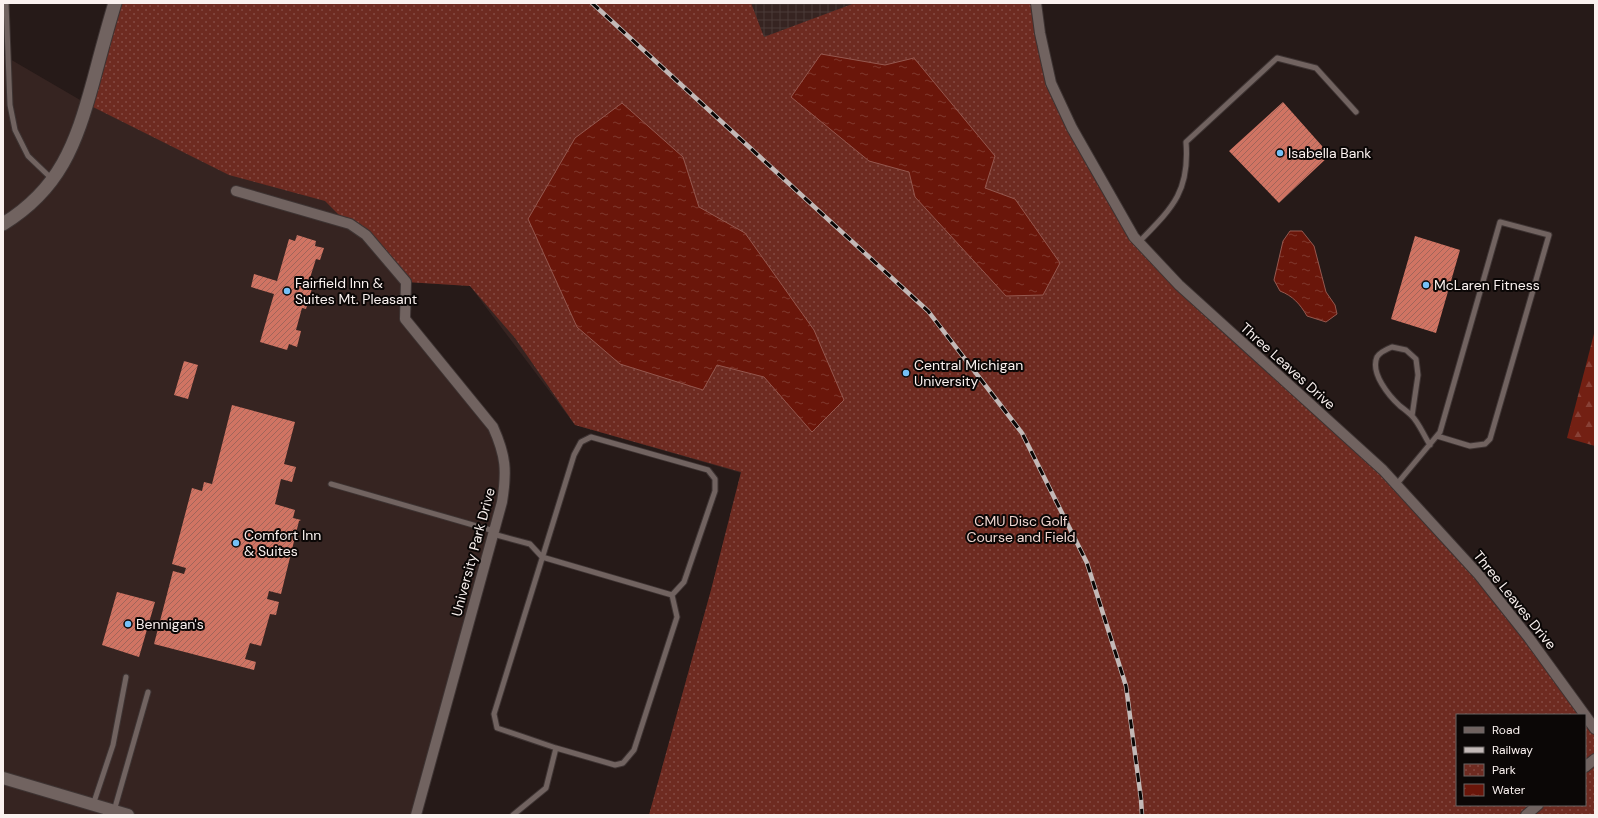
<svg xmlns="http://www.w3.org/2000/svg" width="1598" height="818" font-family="'DM Sans',sans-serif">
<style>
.built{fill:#362421}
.industrial{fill:url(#industrial-grid)}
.forest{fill:url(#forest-firs)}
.park{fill:url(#park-dots)}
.water{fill:url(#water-ripples);stroke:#95584f}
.building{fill:url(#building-hatch)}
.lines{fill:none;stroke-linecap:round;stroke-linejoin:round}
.service-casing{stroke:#3e3433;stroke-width:7}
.minor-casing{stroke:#3e3433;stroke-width:12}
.tertiary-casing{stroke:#3e3433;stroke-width:14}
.secondary-casing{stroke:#3e3433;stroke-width:15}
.service{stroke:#716360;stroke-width:5}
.minor{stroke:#716360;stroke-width:10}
.tertiary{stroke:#716360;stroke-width:12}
.secondary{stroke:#716360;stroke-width:13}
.rail-casing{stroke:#c3b9b7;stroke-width:4.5}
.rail{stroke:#0b0706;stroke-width:3;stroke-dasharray:9;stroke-linecap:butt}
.poi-dot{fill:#75c0f6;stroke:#0b0706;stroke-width:1.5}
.labels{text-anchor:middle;stroke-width:4;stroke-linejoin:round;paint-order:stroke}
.poi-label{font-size:14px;fill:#faf1ef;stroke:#0b0706;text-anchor:start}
.street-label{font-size:14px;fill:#faf1ef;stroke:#0b0706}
.park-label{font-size:14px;fill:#f0d6d1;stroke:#0b0706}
</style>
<defs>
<pattern id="industrial-grid" width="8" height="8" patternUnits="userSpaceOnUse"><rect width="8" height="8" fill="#362421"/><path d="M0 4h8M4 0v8" fill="none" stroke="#4a3a37"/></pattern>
<pattern id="forest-firs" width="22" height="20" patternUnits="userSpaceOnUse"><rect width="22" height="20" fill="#732013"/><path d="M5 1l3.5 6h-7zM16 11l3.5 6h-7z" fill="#884136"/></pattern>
<pattern id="park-dots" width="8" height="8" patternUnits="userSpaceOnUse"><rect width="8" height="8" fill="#6e2b21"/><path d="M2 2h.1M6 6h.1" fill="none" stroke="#844a42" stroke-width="1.8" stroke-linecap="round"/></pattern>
<pattern id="water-ripples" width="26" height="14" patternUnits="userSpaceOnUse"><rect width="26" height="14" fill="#6a160a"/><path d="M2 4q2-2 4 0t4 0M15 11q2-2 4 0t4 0" fill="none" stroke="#80382e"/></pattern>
<pattern id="building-hatch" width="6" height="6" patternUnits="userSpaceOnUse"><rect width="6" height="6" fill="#d07463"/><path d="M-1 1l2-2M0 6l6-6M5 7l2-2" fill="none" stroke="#a1655a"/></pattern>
</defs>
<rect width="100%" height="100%" fill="#261a18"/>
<path class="built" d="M 3,55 L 87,104 L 1051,83 L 1134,237 L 1457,715 L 1457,805 L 1585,805 L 1595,815 L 649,815 L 711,590 L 741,473 L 575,425 L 470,286 L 406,282 L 405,319 L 493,427 L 506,479 L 416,815 L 137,815 L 71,798 L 128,815 L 3,815 Z"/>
<path class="industrial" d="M 612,3 L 952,3 L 708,58 Z"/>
<path class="forest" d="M 1595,330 L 1595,446 L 1567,438 Z"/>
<path class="park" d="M 119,3 L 751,3 L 764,37 L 855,3 L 1037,3 L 1051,83 L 1134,237 L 1383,470 L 1479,575 L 1583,715 L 1457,715 L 1457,805 L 1585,805 L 1585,718 L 1595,731 L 1595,815 L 649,815 L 711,590 L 741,472 L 575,425 L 515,338 L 470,286 L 406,282 L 325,201 L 229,175 L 87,104 Z"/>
<path class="water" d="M 821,54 L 885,65 L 914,58 L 995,156 L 985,188 L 1015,199 L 1060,263 L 1043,295 L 1006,296 L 915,197 L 909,172 L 869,161 L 791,97 Z
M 622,103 L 683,157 L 699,207 L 745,233 L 814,330 L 844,400 L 812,432 L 764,377 L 717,365 L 703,390 L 620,364 L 577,327 L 528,219 L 575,138 Z
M 1290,231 L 1302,231 L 1314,246 L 1326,292 L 1335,305 L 1337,314 L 1326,322 L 1307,316 C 1300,304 1293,296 1280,291 L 1274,280 L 1283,241 Z"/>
<path class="building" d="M 1283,102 L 1330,155 L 1279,203 L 1229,151 Z
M 297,235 L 316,241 L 315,246 L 324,248 L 320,260 L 316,259 L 309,281 L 313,285 L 306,309 L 302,308 L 296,330 L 301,331 L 297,347 L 289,344 L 287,350 L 260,342 L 274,294 L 251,287 L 254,274 L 277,281 L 289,239 L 295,241 Z
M 1415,236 L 1460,250 L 1436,333 L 1391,319 Z
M 184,361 L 198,365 L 188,399 L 174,395 Z
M 232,405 L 295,422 L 284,464 L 296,467 L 292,482 L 281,479 L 275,504 L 295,510 L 293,518 L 301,520 L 299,521 L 281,594 L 269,591 L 267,599 L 279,602 L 276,615 L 270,614 L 261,646 L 250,643 L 245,659 L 256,662 L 254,670 L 154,644 L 173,571 L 184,574 L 186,568 L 172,564 L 192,488 L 202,491 L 204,482 L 212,484 Z
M 117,592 L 155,602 L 139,657 L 102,645 Z"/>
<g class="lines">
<g class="service-casing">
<path id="service" d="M 6,3 L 10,105 L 15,130 L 28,156 L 52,179
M 1139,242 C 1172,208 1190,192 1186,142 L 1277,58 L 1316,68 L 1356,112
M 1412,416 L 1418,375 L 1416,359 L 1406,350 L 1392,347 C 1387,349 1380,352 1377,357 C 1370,373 1389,396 1400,406 C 1404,409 1408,412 1412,416 C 1419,423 1424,436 1430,445
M 331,484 L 494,531
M 1396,485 L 1440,432 L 1500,222 L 1549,235 L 1490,439 L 1485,444 L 1470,446 L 1437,436
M 493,534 L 530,544 L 542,557 L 672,595 L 677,617 L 634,750 L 623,763 L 615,765 L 556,748 L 546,788 L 513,815
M 556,748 L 497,728 L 494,714 L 574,455 L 581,442 L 591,437 L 708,470 L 715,479 L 715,491 L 684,582 L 672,595
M 93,805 L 113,745 L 126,677
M 114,811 L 148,692"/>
</g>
<g class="minor-casing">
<path id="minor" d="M 1036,3 L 1040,33 L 1051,83 L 1072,128 L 1134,237 L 1179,285 L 1383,470 L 1479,575 L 1529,638 L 1585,715
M 236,191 L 350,224 L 366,235 L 406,282 L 405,319 L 493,427 C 506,456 507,471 502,502 L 416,815
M 1585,715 L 1595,729
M 1585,767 L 1595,759
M 1526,815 L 1538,805"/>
</g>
<g class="tertiary-casing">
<path id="tertiary" d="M 3,778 L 128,815"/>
</g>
<g class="secondary-casing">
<path id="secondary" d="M 3,224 C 60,189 76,144 93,82 C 100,56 107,29 115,3"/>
</g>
<use href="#service" class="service"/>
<use href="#minor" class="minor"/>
<use href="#tertiary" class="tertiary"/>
<use href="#secondary" class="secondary"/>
<g class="rail-casing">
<path id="rail" d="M 592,3 L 928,311 L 1022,433 L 1087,563 L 1126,686 L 1141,799 L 1142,815"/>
</g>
<use href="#rail" class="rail"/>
</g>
<g class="poi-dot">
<circle cx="1280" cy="153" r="4"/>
<circle cx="1426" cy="285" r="4"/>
<circle cx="287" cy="291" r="4"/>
<circle cx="906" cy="373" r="4"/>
<circle cx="236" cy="543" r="4"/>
<circle cx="128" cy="624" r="4"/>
</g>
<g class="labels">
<g class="poi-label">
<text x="1288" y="158">Isabella Bank</text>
<text x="295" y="288">Fairfield Inn &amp;<tspan x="295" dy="16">Suites Mt. Pleasant</tspan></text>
<text x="1434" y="290">McLaren Fitness</text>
<text x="914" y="370">Central Michigan<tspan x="914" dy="16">University</tspan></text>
<text x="244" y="540">Comfort Inn<tspan x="244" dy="16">&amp; Suites</tspan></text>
<text x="136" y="629">Bennigan's</text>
</g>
<g class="street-label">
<text transform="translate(1288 366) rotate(42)" y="5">Three Leaves Drive</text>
<text transform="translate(473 552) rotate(-75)" y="5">University Park Drive</text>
<text transform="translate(1515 600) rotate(51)" y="5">Three Leaves Drive</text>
</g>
<g class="park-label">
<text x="1021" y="526">CMU Disc Golf<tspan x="1021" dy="16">Course and Field</tspan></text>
</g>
</g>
<rect width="1598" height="818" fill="none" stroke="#faf1ef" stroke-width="8"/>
<rect x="1456" y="714" width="130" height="92" fill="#0b0706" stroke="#6b6563"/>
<rect x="1464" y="727" width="20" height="6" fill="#716360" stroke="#6b6563"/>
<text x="1492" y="734" font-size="12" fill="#faf1ef">Road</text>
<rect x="1464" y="747" width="20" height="6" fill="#c3b9b7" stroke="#6b6563"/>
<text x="1492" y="754" font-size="12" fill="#faf1ef">Railway</text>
<rect x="1464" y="764" width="20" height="12" fill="url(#park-dots)" stroke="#6b6563"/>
<text x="1492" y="774" font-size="12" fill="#faf1ef">Park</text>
<rect x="1464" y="784" width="20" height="12" fill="url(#water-ripples)" stroke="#6b6563"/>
<text x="1492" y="794" font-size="12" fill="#faf1ef">Water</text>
</svg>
